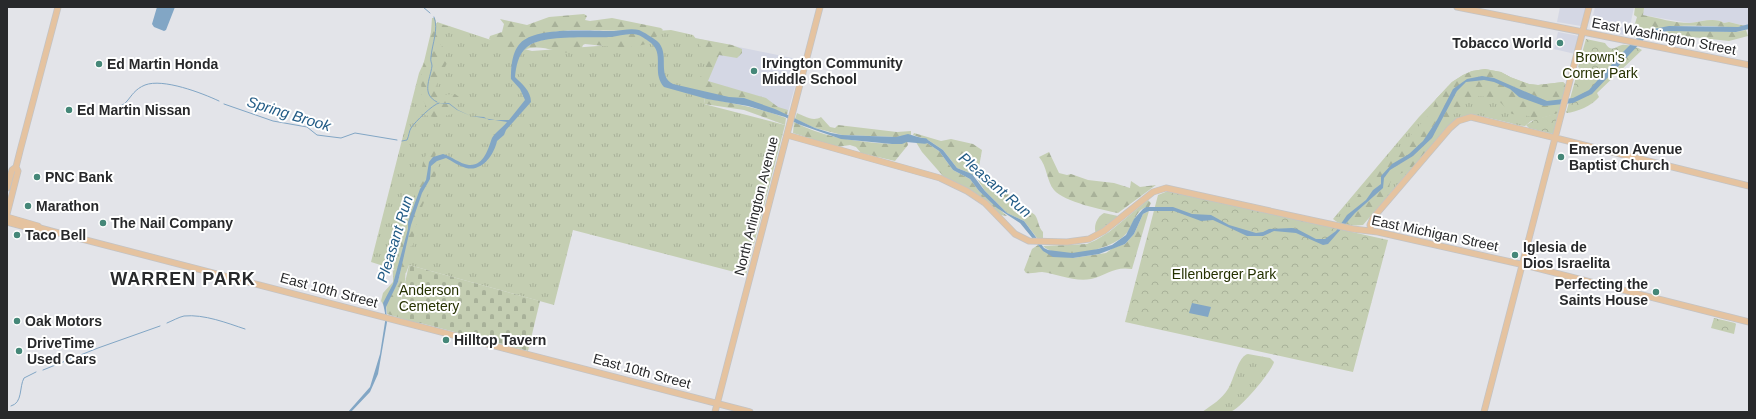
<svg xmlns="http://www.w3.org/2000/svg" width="1756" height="419" font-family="Arial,sans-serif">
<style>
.built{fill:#d4d7e4}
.grass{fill:url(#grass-tufts)}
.forest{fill:url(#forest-firs)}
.cemetery{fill:url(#cemetery-stones)}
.park{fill:url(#park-crowns)}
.water{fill:#82a6c5}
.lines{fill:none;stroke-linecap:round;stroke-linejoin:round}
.stream{stroke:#82a6c5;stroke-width:1}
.river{stroke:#82a6c5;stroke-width:5.5}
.major-casing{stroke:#c3c3c4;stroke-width:7}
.major{stroke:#e5c3a0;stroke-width:5.5}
.poi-dot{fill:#458778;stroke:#fff;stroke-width:1.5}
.labels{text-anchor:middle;stroke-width:4;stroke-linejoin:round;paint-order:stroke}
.street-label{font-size:14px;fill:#28292b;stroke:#fff}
.poi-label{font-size:14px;font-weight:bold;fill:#28292b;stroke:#fff;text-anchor:start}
.park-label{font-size:14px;fill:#253100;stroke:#fff}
.water-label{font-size:15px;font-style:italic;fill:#235c86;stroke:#fff}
.district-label{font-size:18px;font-weight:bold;letter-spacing:1px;fill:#28292b;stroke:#fff}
</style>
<defs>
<pattern id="grass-tufts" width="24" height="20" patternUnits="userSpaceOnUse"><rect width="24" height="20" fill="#c4ceb2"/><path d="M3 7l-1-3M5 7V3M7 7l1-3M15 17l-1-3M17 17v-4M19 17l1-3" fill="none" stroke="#a8b199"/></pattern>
<pattern id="forest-firs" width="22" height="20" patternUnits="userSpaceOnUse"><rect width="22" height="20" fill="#c4ceb2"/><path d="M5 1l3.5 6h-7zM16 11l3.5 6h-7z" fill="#a8b199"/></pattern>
<pattern id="cemetery-stones" width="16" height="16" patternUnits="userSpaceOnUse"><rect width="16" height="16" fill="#c4ceb2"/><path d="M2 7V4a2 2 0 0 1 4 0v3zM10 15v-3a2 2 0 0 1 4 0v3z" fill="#a8b199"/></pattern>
<pattern id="park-crowns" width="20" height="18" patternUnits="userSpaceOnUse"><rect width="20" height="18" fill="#c4ceb2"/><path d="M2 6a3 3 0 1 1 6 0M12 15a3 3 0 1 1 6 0" fill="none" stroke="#a8b199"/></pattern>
</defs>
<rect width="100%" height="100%" fill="#e3e4e9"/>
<path class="built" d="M 1560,7 L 1586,7 L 1581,26 L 1557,22 Z
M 1595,7 L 1634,7 L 1628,36 L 1595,29 L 1591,23 Z
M 1638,7 L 1749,7 L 1749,24 L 1745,26 L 1729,22 L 1724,23 L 1721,21 L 1707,20 L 1690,23 L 1671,20 L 1643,15 L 1644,8 Z
M 1558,32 L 1579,36 L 1575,54 L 1554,49 Z
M 695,38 L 802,60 L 787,116 L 710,95 Z"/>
<path class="grass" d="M 437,22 L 488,39 L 532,51 L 624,44 L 656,31 L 671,30 L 693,35 L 711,57 L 704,104 L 785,125 L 746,275 L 573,230 L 554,305 L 409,265 L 406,273 L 371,262 L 419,73 L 437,34 Z
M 1485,69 L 1501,72 L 1510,77 L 1529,84 L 1538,85 L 1563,82 L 1566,85 L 1559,113 L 1531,121 L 1525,126 C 1518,126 1512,123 1506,122 C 1478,115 1464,109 1443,132 L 1363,225 C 1354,226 1341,226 1333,219 L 1419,117 L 1452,82 L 1463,75 L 1472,71 Z
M 1104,213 L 1118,216 L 1096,234 C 1093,226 1097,217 1104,213 Z
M 1248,354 L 1270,358 L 1274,362 C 1272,371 1240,410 1230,412 C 1222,414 1211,412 1202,412 C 1212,405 1222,399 1228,389 C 1234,380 1238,356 1248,354 Z"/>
<path class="forest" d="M 1635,7 L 1644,8 L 1643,15 C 1658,18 1674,23 1690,23 C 1700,22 1715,17 1724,23 L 1729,22 L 1745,26 L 1738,27 C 1714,27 1654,20 1638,38 L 1631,36 L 1637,17 L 1634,15 Z
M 584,14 L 587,16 L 585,20 L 590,21 L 612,18 L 661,28 L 663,30 L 653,40 L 637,31 L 573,30 L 554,32 L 548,33 L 513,54 C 504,50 498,44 489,39 L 490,36 L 502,32 L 504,24 L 500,19 L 527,25 L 549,17 Z
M 432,18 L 435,18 L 436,23 L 451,27 L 452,33 L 442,32 L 440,44 L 447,51 L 444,60 L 447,63 L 435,88 L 442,95 L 455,94 L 459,97 L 455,107 L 449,103 L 439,103 L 449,104 L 454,108 L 452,114 L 437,118 L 425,115 L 425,104 L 422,98 L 421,81 L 423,66 L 431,32 Z
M 1746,30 L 1748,36 L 1729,41 L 1673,35 L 1658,39 L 1644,39 C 1656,26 1718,32 1736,32 Z
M 637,33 L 651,42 C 631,51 607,46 585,44 L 583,45 L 581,50 C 561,59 546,41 523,50 C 536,32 614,34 637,33 Z
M 695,38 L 732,45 L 742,49 L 742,53 L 737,58 L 719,55 L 708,81 L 766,98 L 778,107 L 788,110 L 787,115 L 735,100 L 695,90 L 693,86 L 696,86 C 708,60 712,64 695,38 Z
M 1485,69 L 1501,72 L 1510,77 L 1529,84 L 1538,85 L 1563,82 L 1566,85 L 1562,100 L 1547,101 L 1499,80 L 1474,76 L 1453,89 L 1437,120 L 1423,141 L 1409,154 L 1398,160 L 1387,169 L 1381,184 L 1373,190 L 1366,200 L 1347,215 L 1341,223 L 1336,221 L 1432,111 L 1436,99 L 1452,82 L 1463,75 L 1472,71 Z
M 1484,80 C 1495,82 1512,86 1519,97 L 1544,106 L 1561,104 L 1559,113 L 1537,119 L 1528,116 L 1512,114 L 1499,101 L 1491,97 L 1473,96 L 1463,101 L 1464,107 L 1450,113 L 1452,123 L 1413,168 L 1395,176 L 1390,183 L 1387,199 L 1374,213 L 1354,225 L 1346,224 L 1355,213 L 1383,188 L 1384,178 L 1390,170 L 1413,156 L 1432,138 L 1457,91 L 1466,82 Z
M 705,98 C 733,103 760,108 786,118 L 785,125 L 744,110 L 704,104 Z
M 797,113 C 804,116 813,122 821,117 L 830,127 L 835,128 L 838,125 L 897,132 L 911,131 L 911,135 L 896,137 L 842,135 L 815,128 L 795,119 Z
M 794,122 C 821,136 847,140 876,143 C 887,143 898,146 907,141 L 908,145 L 895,161 L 861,153 L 856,147 L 850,145 L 837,147 L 793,133 Z
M 914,133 L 941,141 L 951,139 L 973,144 L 982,150 L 979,167 L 988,174 L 995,184 L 1035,215 C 1039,221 1038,227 1043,232 L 1043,238 L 1037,238 L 1024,221 L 1007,213 L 985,191 L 976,177 L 967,172 L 957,168 L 943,150 L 928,140 L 913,135 Z
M 914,139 L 927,143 L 939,151 L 953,170 L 970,179 L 979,191 L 1007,216 L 1001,215 L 989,203 L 971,190 L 943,176 L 922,152 Z
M 437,149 L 435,157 L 431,160 L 429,174 L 411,216 L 397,276 L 384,306 L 381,301 L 383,293 L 393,282 L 393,271 L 397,267 L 405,221 L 417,188 L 424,158 L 429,152 Z
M 1049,152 L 1059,173 L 1067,175 L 1071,174 L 1088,180 L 1114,183 L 1130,188 L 1131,181 L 1140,187 L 1156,185 L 1118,213 C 1103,210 1064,202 1054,190 C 1047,182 1047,166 1039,157 Z
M 439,159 C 439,170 434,181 429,191 C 421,208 414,227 413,245 L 410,247 L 406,258 L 409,264 L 406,267 L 404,293 L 401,294 C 399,306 411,314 418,321 L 419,324 L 387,314 L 386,305 L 398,282 L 410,227 L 421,192 L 426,186 L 431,165 Z
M 1148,200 L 1151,203 L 1149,207 C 1135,207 1133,229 1124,236 C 1108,250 1060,262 1043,246 L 1087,244 L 1096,240 L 1109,232 Z
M 1149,211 L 1132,269 C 1114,266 1107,275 1091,279 C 1074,282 1058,274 1042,272 C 1036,272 1032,274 1026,273 L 1024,270 L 1032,249 L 1038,245 L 1047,253 L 1073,258 L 1106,253 L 1113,248 L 1125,244 L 1134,234 L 1143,214 Z"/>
<path class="cemetery" d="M 409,265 L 540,301 L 528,351 L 397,317 Z"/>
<path class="park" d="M 1586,39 L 1605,43 C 1612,53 1614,47 1622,45 C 1627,44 1639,48 1642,50 L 1597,93 L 1599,97 C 1591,106 1578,112 1566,113 L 1578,70 L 1580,68 L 1578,67 Z
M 1559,113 L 1553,134 L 1529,128 L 1526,125 L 1536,119 Z
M 1168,191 L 1388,240 L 1353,372 L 1125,322 L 1158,195 Z
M 1714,318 L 1735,323 L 1736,324 L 1734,334 L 1711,328 Z"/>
<path class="water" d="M 157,7 L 175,7 L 166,30 L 164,31 L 154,27 L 152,24 Z
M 1749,24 L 1749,29 L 1736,32 L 1667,31 L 1647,36 L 1592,94 L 1573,103 L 1544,106 L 1519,97 L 1510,89 L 1494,82 L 1484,80 L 1466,82 L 1457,91 L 1432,138 L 1413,156 L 1390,170 L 1384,178 L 1383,188 L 1355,213 L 1328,244 L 1323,245 L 1296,233 L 1274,231 L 1263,236 L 1247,236 L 1213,220 L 1201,221 L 1174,211 L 1149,211 L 1143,214 L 1134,234 L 1125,244 L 1099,254 L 1073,258 L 1053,257 L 1043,251 L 1020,223 L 997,208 L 979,191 L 970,179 L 953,170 L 939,151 L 927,143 L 914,139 L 902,144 L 892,144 L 841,139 L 798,124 L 785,117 L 748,106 L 707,99 L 664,87 C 651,72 665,55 651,43 C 648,41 642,36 638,35 C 630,32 619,36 611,37 C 591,38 542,34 527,47 C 518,54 516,67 515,77 C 522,84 531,91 531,102 L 506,130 L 504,135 L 497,141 C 494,155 482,172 466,168 C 459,166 452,161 446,158 L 437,161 L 431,166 L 430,179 L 422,193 L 411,225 L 398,282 L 386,307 L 387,322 L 378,374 L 370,392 L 351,412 L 348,412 L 370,387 L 380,354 L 385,322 L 385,313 L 383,303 L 393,284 L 408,229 L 408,222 L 420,189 L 426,180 L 429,162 L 433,157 L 443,154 C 451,156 460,164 469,165 C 484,166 488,149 492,138 C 495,133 503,127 507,122 L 471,116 L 457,110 L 449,104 L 438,103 L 449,103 L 458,110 L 471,116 L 484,117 L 489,120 L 509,120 L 525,100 L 520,89 L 511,79 C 511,66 512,48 524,40 C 542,27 592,31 614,31 C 622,30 632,28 639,30 C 644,32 653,38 657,41 C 671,53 656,76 673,84 L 729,97 L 744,98 L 775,109 L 815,128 L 831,133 L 842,135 L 896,137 L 908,134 L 928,140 L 943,150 L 957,168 L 972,174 L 985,191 L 1007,213 L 1024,221 L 1044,248 L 1048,250 L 1072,253 L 1098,249 L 1112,245 L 1126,235 L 1134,219 L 1143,209 L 1146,207 L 1173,207 L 1192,214 L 1211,215 L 1229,225 L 1256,233 L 1263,232 L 1269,229 L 1292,228 L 1297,229 L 1316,239 L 1325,239 L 1336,231 L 1347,215 L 1366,200 L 1373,190 L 1381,184 L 1381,176 L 1392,164 L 1409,154 L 1423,141 L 1437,120 L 1453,89 L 1467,79 L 1482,76 L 1494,78 L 1547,101 L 1573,98 L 1589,90 L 1620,55 L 1642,33 L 1648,30 L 1669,26 L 1738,27 Z
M 1192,303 L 1211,307 L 1208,317 L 1189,313 Z"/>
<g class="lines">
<path class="stream" d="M 423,7 L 430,13
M 434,17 C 439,29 432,44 431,57 C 430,61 432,63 432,66 C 430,80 421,94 437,102
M 224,104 L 273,121 L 307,127 L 317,135 L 341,138 L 355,133 L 397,140
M 104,105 C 131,113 125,93 145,85 C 163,78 202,93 219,101
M 402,141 L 407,140 C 409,136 409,131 411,128 C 415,122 433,104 439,103
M 167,323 C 172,321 179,317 184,316 C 204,314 227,323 245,329
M 43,370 L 98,348 L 160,326
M 11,406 C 23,403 19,387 24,378 L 36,372"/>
<path class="river" d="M 904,139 L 925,141"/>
<g class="major-casing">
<path id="major" d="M 1457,7 L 1749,65
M 787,135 L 940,178 L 967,191 L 985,203 L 1015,234 L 1029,241 L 1067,242 L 1089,239 L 1104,231 L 1153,192 L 1166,188 L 1320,222 L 1353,229 L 1378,232 L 1520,264 L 1749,322
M 7,188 L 12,170 L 16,167
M 7,214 L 18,171 L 16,167 L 20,151 L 58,7
M 7,217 L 38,226 L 40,228
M 7,222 L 37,230 L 40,228 L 51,231 L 750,412
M 1371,231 L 1370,225 L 1373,218 L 1450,128 L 1458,121 L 1471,117 L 1749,186
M 715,412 L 820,7
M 1484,412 L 1589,7"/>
</g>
<use href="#major" class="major"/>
</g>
<g class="poi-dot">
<circle cx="1560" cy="43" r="4"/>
<circle cx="99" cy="64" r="4"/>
<circle cx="754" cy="71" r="4"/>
<circle cx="69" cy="110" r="4"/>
<circle cx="1561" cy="157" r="4"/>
<circle cx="37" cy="177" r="4"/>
<circle cx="28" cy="206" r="4"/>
<circle cx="103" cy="223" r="4"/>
<circle cx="17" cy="235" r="4"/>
<circle cx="1515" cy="255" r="4"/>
<circle cx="1656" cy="292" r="4"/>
<circle cx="17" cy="321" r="4"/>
<circle cx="446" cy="340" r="4"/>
<circle cx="19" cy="351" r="4"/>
</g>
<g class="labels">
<g class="street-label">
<text transform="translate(1664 36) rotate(11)" y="5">East Washington Street</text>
<text transform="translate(756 206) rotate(-76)" y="5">North Arlington Avenue</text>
<text transform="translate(1435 233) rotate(12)" y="5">East Michigan Street</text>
<text transform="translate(329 290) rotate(15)" y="5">East 10th Street</text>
<text transform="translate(642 371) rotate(15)" y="5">East 10th Street</text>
</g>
<g class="poi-label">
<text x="1552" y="48" text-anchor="end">Tobacco World</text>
<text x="762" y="68">Irvington Community<tspan x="762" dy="16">Middle School</tspan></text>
<text x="107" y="69">Ed Martin Honda</text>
<text x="77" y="115">Ed Martin Nissan</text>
<text x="1569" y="154">Emerson Avenue<tspan x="1569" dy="16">Baptist Church</tspan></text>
<text x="45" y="182">PNC Bank</text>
<text x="36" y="211">Marathon</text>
<text x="111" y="228">The Nail Company</text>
<text x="25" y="240">Taco Bell</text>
<text x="1523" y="252">Iglesia de<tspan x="1523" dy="16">Dios Israelita</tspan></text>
<text x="1648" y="289" text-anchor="end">Perfecting the<tspan x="1648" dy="16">Saints House</tspan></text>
<text x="25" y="326">Oak Motors</text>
<text x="454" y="345">Hilltop Tavern</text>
<text x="27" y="348">DriveTime<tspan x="27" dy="16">Used Cars</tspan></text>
</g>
<g class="park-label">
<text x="1600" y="62">Brown's<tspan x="1600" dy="16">Corner Park</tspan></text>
<text x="1224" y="279">Ellenberger Park</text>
<text x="429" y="295">Anderson<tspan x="429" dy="16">Cemetery</tspan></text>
</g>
<g class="water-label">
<text transform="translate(289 114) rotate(17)" y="5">Spring Brook</text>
<text transform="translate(995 185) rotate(41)" y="5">Pleasant Run</text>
<text transform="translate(395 239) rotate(-73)" y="5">Pleasant Run</text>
</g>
<g class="district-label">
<text x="183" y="285">WARREN PARK</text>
</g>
</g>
<rect width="1756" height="419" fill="none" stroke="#28292b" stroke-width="16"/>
</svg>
